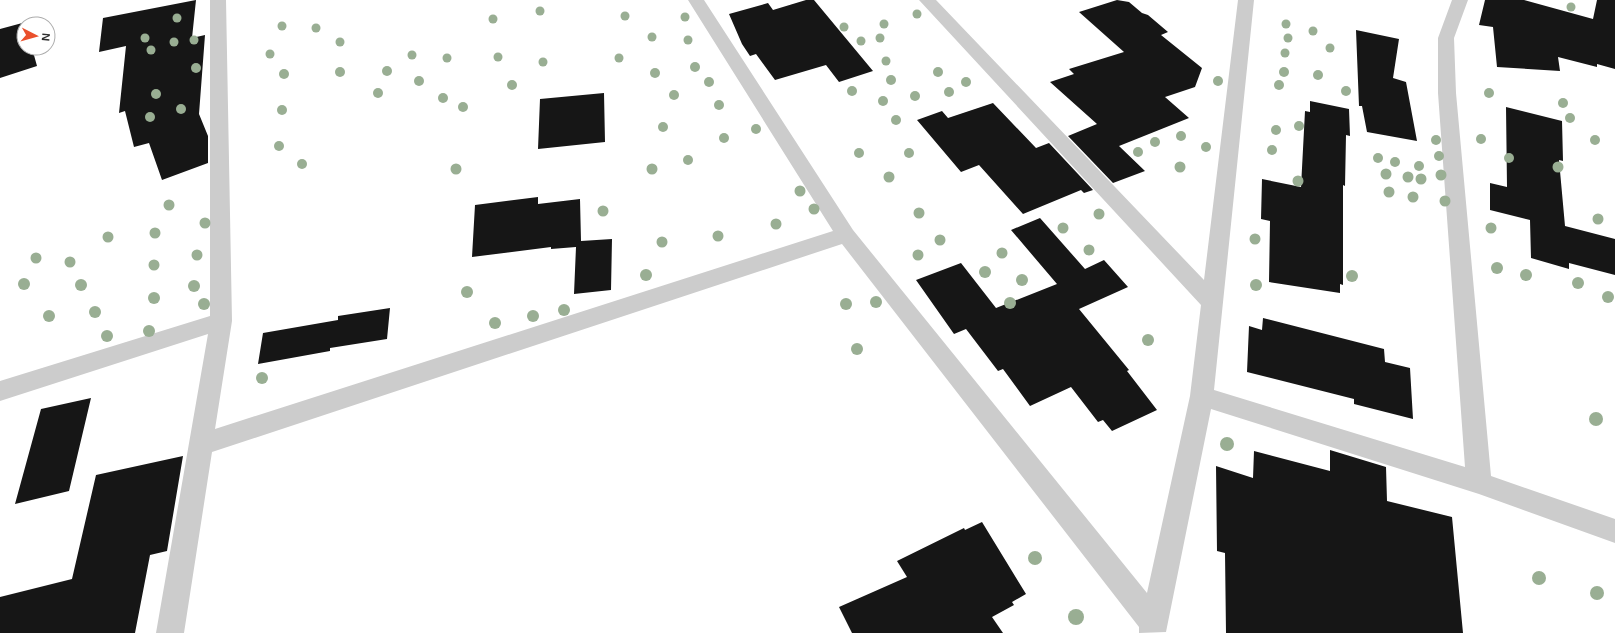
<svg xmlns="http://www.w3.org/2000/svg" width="1615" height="633" font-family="Helvetica,sans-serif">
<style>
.building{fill:#161616}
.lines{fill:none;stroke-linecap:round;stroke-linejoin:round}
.minor{fill:#ccc;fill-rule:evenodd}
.tree{fill:#99ae93}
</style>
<rect width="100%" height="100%" fill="#fff"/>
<path class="building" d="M 196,0 L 192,38 L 205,35 L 199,114 L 208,136 L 208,163 L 162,180 L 149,143 L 134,147 L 125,111 L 119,113 L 126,46 L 99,52 L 103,18 Z
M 806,0 L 814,0 L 873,71 L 839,82 L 826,65 L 775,80 L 756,54 L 750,56 L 742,44 L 729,14 L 768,3 L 773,10 Z
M 1117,0 L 1129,2 L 1142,13 L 1148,15 L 1168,32 L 1161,35 L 1202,68 L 1195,87 L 1165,97 L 1189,118 L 1119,146 L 1145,171 L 1113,183 L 1068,136 L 1097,124 L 1050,82 L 1074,74 L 1069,69 L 1124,52 L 1079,12 Z
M 1485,0 L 1524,0 L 1593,19 L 1597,0 L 1615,0 L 1615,69 L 1597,64 L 1597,67 L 1558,57 L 1560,71 L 1497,67 L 1493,27 L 1479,25 Z
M 26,22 L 26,24 L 24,24 L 24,48 L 32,48 L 37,66 L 0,78 L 0,29 Z
M 1356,30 L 1399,39 L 1393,78 L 1406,82 L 1417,141 L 1367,132 L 1362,106 L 1359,106 Z
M 604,93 L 605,142 L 538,149 L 540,99 Z
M 1310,101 L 1349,109 L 1350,136 L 1346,135 L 1345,186 L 1343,185 L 1343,285 L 1340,284 L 1340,293 L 1269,282 L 1270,221 L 1261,219 L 1262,179 L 1301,187 L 1305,111 L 1310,112 Z
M 993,103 L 1036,148 L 1049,143 L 1093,190 L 1084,193 L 1081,190 L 1023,214 L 979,165 L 961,172 L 917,120 L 942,111 L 948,118 Z
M 1506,107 L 1562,121 L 1563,161 L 1559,160 L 1565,226 L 1615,239 L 1615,275 L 1569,263 L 1569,269 L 1531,258 L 1530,220 L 1490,210 L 1490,183 L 1507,187 Z
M 538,197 L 538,204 L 580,199 L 581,241 L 612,239 L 611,290 L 574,294 L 576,247 L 551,249 L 551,247 L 472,257 L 475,205 Z
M 1040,218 L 1085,269 L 1104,260 L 1128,287 L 1079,309 L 1129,370 L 1127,371 L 1157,410 L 1112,431 L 1103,420 L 1098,422 L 1071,387 L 1030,406 L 1003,369 L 998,371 L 966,329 L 954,334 L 916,280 L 961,263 L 996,308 L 1057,284 L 1011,230 Z
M 390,308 L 387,339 L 330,348 L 330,351 L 258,364 L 263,333 L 338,320 L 338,316 Z
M 1263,318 L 1384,349 L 1385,362 L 1410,368 L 1413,419 L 1354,404 L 1354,399 L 1247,372 L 1249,326 L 1262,330 Z
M 91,398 L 69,491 L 15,504 L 41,409 Z
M 1330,450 L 1386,467 L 1387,501 L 1452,517 L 1463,633 L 1226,633 L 1225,553 L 1217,551 L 1216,466 L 1253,478 L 1254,451 L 1330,471 Z
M 183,456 L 167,551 L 150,555 L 135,633 L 0,633 L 0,597 L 72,579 L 96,475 Z
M 982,522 L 1026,594 L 1012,602 L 1014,605 L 992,617 L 1003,633 L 852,633 L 839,607 L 907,577 L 897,561 L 964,528 L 965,530 Z"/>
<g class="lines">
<path class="minor" d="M 210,0 L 226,0 L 232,321 L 215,429 L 833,231 L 688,0 L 704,0 L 853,230 L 1147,593 L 1190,396 L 1201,305 L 919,0 L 936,0 L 1204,280 L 1238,0 L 1254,0 L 1214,390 L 1465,467 L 1438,93 L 1438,38 L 1452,0 L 1468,0 L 1454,38 L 1456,93 L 1491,476 L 1615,519 L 1615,543 L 1479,494 L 1211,409 L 1166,632 L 1139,633 L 1139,627 L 842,244 L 212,452 L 184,633 L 156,633 L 208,334 L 0,401 L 0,381 L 210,316 Z"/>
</g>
<g class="tree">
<circle cx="1571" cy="7" r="4.5"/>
<circle cx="540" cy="11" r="4.5"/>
<circle cx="917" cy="14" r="4.5"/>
<circle cx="625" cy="16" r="4.5"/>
<circle cx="685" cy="17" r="4.5"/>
<circle cx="177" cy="18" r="4.5"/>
<circle cx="493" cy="19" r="4.5"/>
<circle cx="884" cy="24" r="4.5"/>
<circle cx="1286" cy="24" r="4.5"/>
<circle cx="282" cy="26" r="4.5"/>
<circle cx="844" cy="27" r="4.5"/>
<circle cx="316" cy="28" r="4.5"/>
<circle cx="1313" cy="31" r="4.5"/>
<circle cx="652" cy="37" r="4.5"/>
<circle cx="145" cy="38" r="4.5"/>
<circle cx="880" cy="38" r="4.5"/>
<circle cx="1288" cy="38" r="4.5"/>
<circle cx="194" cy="40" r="4.5"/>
<circle cx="688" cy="40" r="4.5"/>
<circle cx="861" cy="41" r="4.5"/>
<circle cx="174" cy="42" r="4.5"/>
<circle cx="340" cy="42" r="4.5"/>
<circle cx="1330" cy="48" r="4.5"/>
<circle cx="151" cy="50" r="4.5"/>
<circle cx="1285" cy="53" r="4.5"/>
<circle cx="270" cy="54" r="4.5"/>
<circle cx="412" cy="55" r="4.5"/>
<circle cx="498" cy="57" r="4.5"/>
<circle cx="447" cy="58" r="4.5"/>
<circle cx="619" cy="58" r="4.5"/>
<circle cx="886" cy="61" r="4.5"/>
<circle cx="543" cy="62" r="4.5"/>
<circle cx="695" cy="67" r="5"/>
<circle cx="196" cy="68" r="5"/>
<circle cx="387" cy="71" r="5"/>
<circle cx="340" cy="72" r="5"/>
<circle cx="938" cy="72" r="5"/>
<circle cx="1284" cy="72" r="5"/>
<circle cx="655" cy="73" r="5"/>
<circle cx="284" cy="74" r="5"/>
<circle cx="1318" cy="75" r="5"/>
<circle cx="891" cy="80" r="5"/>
<circle cx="419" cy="81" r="5"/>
<circle cx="1218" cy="81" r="5"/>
<circle cx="709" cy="82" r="5"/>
<circle cx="966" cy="82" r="5"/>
<circle cx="512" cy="85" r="5"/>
<circle cx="1279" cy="85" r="5"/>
<circle cx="852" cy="91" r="5"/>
<circle cx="1346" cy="91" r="5"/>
<circle cx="949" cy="92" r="5"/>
<circle cx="378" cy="93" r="5"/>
<circle cx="1489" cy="93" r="5"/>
<circle cx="156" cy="94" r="5"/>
<circle cx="674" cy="95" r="5"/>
<circle cx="915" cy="96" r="5"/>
<circle cx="443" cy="98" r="5"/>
<circle cx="883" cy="101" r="5"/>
<circle cx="1563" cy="103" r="5"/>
<circle cx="719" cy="105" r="5"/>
<circle cx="463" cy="107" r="5"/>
<circle cx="181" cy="109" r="5"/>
<circle cx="282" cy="110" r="5"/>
<circle cx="150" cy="117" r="5"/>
<circle cx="1570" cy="118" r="5"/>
<circle cx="896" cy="120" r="5"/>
<circle cx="1299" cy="126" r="5"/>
<circle cx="663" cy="127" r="5"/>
<circle cx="756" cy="129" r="5"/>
<circle cx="1276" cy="130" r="5"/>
<circle cx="1181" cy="136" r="5"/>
<circle cx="724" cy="138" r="5"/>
<circle cx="1481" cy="139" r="5"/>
<circle cx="1436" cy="140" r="5"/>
<circle cx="1595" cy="140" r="5"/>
<circle cx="1155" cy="142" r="5"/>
<circle cx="279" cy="146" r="5"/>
<circle cx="1206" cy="147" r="5"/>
<circle cx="1272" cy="150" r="5"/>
<circle cx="1138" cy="152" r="5"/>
<circle cx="859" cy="153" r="5"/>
<circle cx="909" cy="153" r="5"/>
<circle cx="1439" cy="156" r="5"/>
<circle cx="1378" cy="158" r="5"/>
<circle cx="1509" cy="158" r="5"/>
<circle cx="688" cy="160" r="5"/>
<circle cx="1395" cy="162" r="5"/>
<circle cx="302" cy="164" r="5"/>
<circle cx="1419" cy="166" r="5"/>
<circle cx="1180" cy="167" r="5.5"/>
<circle cx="1558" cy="167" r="5.5"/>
<circle cx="456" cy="169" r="5.5"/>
<circle cx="652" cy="169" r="5.5"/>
<circle cx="1386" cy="174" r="5.5"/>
<circle cx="1441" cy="175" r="5.5"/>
<circle cx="889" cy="177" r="5.5"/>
<circle cx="1408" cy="177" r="5.5"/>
<circle cx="1421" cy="179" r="5.5"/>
<circle cx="1298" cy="181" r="5.5"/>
<circle cx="800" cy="191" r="5.5"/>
<circle cx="1389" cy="192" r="5.5"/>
<circle cx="1413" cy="197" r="5.5"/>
<circle cx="1445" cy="201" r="5.5"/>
<circle cx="169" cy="205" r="5.5"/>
<circle cx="814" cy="209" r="5.5"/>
<circle cx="603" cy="211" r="5.5"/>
<circle cx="919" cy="213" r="5.5"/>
<circle cx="1099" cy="214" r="5.5"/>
<circle cx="1598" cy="219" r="5.5"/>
<circle cx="205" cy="223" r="5.5"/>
<circle cx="776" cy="224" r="5.5"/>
<circle cx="1063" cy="228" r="5.5"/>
<circle cx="1491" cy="228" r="5.5"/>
<circle cx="155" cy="233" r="5.5"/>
<circle cx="718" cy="236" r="5.5"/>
<circle cx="108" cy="237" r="5.5"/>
<circle cx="1255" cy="239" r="5.5"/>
<circle cx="940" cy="240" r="5.5"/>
<circle cx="662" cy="242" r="5.5"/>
<circle cx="1089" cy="250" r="5.5"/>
<circle cx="1002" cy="253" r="5.5"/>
<circle cx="197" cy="255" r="5.5"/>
<circle cx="918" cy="255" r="5.5"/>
<circle cx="36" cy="258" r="5.5"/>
<circle cx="70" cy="262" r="5.5"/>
<circle cx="154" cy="265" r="5.5"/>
<circle cx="1497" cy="268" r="6"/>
<circle cx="985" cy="272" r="6"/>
<circle cx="646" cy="275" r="6"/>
<circle cx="1526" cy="275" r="6"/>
<circle cx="1352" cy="276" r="6"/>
<circle cx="1022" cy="280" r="6"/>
<circle cx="1578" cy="283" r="6"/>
<circle cx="24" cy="284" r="6"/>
<circle cx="81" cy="285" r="6"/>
<circle cx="1256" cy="285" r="6"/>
<circle cx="194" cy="286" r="6"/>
<circle cx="467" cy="292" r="6"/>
<circle cx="1608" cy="297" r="6"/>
<circle cx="154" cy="298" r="6"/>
<circle cx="876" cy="302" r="6"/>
<circle cx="1010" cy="303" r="6"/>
<circle cx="204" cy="304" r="6"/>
<circle cx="846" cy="304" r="6"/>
<circle cx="564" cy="310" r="6"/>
<circle cx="95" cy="312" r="6"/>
<circle cx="49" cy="316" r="6"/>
<circle cx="533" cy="316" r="6"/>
<circle cx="495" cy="323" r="6"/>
<circle cx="149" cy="331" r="6"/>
<circle cx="107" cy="336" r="6"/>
<circle cx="1148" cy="340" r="6"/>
<circle cx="857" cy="349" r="6"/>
<circle cx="262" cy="378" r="6"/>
<circle cx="1596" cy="419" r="7"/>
<circle cx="1227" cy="444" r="7"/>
<circle cx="1035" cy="558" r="7"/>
<circle cx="1539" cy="578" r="7"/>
<circle cx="1597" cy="593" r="7"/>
<circle cx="1076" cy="617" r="8"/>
</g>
<g transform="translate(36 36) rotate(96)"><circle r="19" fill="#ffffff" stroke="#acacac"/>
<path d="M0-3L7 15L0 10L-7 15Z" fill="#ea502c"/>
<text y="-6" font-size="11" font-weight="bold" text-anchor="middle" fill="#2f2f2f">N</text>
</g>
</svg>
